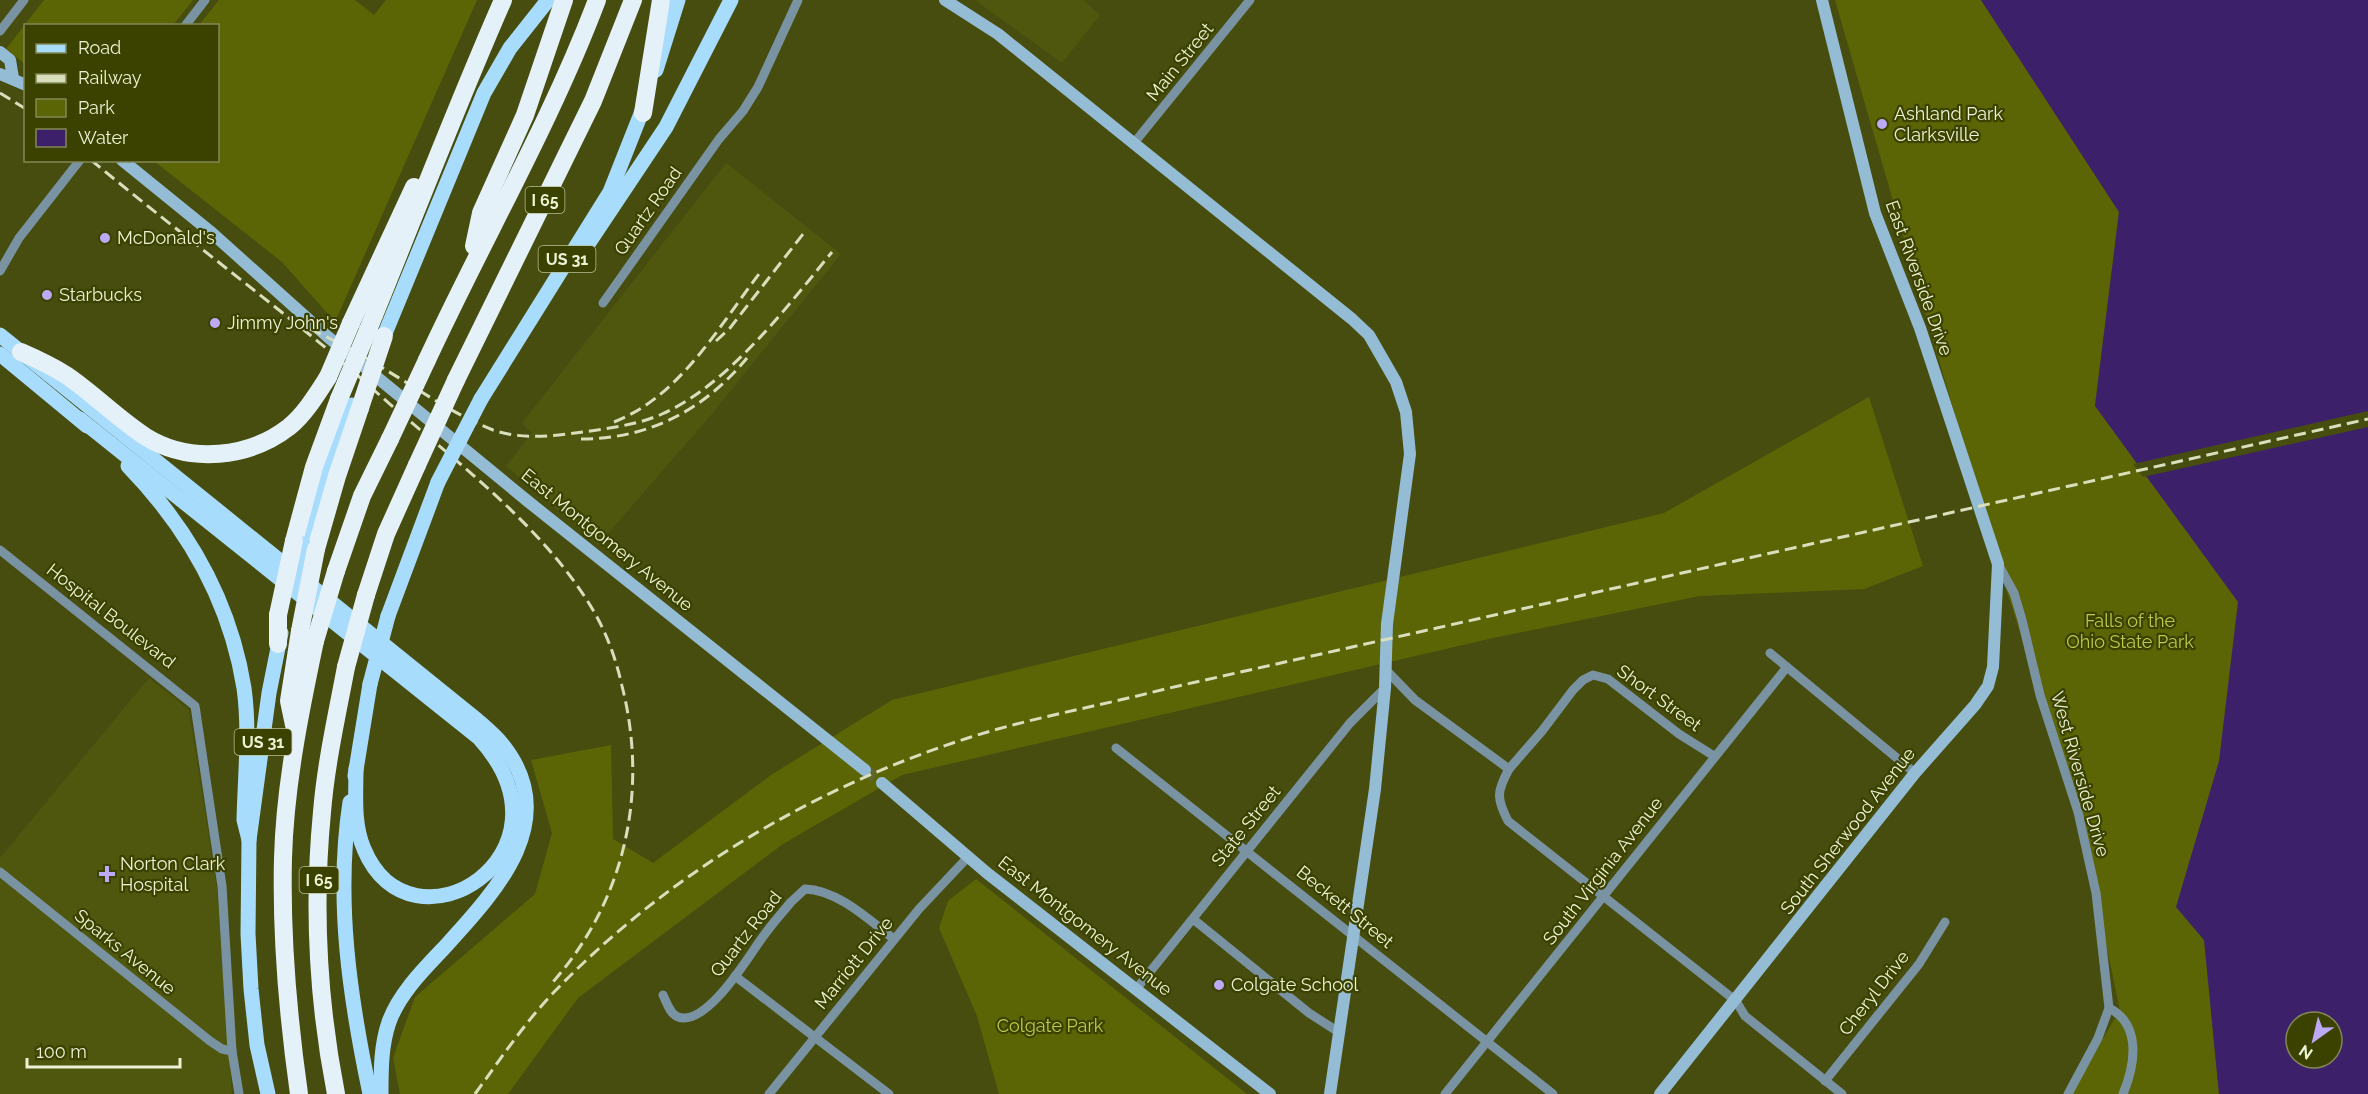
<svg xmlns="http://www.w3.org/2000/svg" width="2368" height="1094" font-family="Raleway,sans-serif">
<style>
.built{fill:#4f570e}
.green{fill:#5c6506}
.water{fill:#3c216a;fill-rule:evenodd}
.pier{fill:#464d0f}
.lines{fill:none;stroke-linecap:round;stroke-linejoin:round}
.secondary-tunnel{stroke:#5f662c;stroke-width:12;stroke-dasharray:12 6;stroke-linecap:butt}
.street{stroke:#7a93a2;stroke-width:9}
.secondary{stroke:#94bcd5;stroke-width:12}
.primary{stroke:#a8dcfc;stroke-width:15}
.highway{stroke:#e5f1f9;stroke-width:18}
.rail{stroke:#d9dfbc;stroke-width:3;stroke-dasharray:12 6;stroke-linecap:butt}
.primary-bridge{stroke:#a8dcfc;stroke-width:15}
.highway-bridge{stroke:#e5f1f9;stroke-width:18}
.poi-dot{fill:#bda9f5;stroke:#3b4200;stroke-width:2}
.labels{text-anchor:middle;stroke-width:4.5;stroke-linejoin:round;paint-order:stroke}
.shield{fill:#3b4200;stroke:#b7bd94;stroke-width:1.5}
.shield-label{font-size:16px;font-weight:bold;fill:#ecf2d3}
.street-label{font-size:18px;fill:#ecf2d3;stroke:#3b4200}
.poi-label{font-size:18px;fill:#ecf2d3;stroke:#3b4200;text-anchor:start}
.park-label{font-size:18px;fill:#baca4b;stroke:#3b4200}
</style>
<rect width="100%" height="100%" fill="#464d0f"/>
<g class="built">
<path d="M975 0H1083L1100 15 1062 63Z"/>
<path d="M726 163 841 254 711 415 598 545 506 466 532 433 522 423Z"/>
<path d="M149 678 189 710 217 889 232 1094H0V858Z"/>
</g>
<g class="green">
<path d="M44 0H193L173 25 26 26 25 64 6 49Z"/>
<path d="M219 0H355L374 15 386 0H477L335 322 282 262 154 161 218 160V26L199 25Z"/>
<path d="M1835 0H1981L2119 212 2095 406 2368 360 2211 1009 2219 1094H2070L2120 1010 2078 812 1998 564Z"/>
<path d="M1869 397 1923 566 1864 589 1700 596 1493 638 902 775 783 844 578 998 508 1094H400L393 1058 415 997 535 894 552 833 531 760 611 745 613 839 653 863 771 775 892 700 1664 513Z"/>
<path d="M976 879 1247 1094H999L977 1016 939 928 948 901Z"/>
</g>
<path class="water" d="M1981 0H2368V1094H2219L2204 940 2176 907 2219 761 2238 602 2095 406 2119 212ZM2296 1022H2332V1058H2296Z"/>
<path class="pier" d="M2368 411V427L2143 477 2133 464Z"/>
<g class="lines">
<path class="secondary-tunnel" d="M865 770 882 783"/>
<g class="street">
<path d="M185 26 205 0"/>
<path d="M0 31 24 0"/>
<path d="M1134 143 1250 0"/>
<path d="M0 271 19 238 80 160"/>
<path d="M603 303 719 139 743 111 758 87 798 0"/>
<path d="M0 550 195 706 222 886 232 1051 239 1094"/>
<path d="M1998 564 2014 593 2022 620 2040 695 2078 812 2096 893 2109 1008 2098 1038 2068 1094"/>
<path d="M1770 653 1915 773"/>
<path d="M1385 669 1415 700 1509 769C1497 791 1496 798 1508 821L1736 1001 1745 1016 1842 1094"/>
<path d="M1116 748 1553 1094"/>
<path d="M1509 769 1542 731 1573 690 1583 680 1593 675 1608 679 1679 734 1714 756"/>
<path d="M0 872 210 1041 222 1049 232 1051"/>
<path d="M1193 919 1309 1013 1340 1033"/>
<path d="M735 976 889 1094"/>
<path d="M1137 988 1350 723 1385 688"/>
<path d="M663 995C667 1003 670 1014 678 1017 707 1027 748 957 762 938 771 925 781 914 791 902L805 889C838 890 869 920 894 939"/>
<path d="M2109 1008C2142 1025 2135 1065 2123 1094"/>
<path d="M1825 1081 1919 964 1945 922"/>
<path d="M769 1094 919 909 968 857"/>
<path d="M1445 1094 1787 667"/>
</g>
<g class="secondary">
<path d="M945 0 998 34 1352 319 1369 335 1396 382 1406 412 1410 454 1387 624 1385 688 1375 789 1330 1094"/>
<path d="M0 52 10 60 13 78"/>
<path d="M0 74 26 85"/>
<path d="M122 160 212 233 328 337 530 503 865 770"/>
<path d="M882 783 987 873 1270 1094"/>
<path d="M1660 1094 1915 773 1975 705 1988 686 1993 667 1998 564 1920 328 1875 213 1822 0"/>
</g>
<g class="primary">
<path d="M656 70 678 0"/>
<path d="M576 262 666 127 731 0"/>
<path d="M0 335 476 719C485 727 495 735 502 744 564 821 494 893 443 949 423 970 399 994 389 1022 381 1045 381 1070 381 1094"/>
<path d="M384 336 484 93 510 48 548 0"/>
<path d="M0 354 87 426"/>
<path d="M481 399 610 192 646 101"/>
<path d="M80 419 479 738C585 854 411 962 364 849 353 825 356 794 356 768"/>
<path d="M128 466C189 529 230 601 244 688 250 731 245 777 244 820L249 840"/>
<path d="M303 544 326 471 352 405"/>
<path d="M388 616 438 482"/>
<path d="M355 776 370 684"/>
<path d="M350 802C335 900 350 999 370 1094"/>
<path d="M268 1094 257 1045 251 989 248 934 249 840 269 693 281 633"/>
</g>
<g class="highway">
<path d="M643 113 661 0"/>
<path d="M474 246 481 213 525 115 564 0"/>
<path d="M351 323 414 187"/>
<path d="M368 330C413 220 455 109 503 0"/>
<path d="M21 352C37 359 52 366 66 375 94 394 118 419 146 437 190 464 249 458 289 427 305 414 317 394 328 377"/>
<path d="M427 360C483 239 550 124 597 0"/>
<path d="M456 380 593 101 633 0"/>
<path d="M294 541 314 467 339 399"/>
<path d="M316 549 337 476 360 408"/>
<path d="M336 571 362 496 390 439"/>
<path d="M366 595 386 534 417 465"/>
<path d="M278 615V644"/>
<path d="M294 725 289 701 300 631"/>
<path d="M299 1094C288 1016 281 937 283 858 285 785 300 712 315 641"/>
<path d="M336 1094C318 1002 313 905 322 812 326 763 337 715 346 667"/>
</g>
<g class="rail">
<path d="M0 93 26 109"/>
<path d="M91 160C165 221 241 279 315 339 346 364 375 392 405 417 472 474 548 534 593 610 607 634 616 659 622 686 649 792 625 901 552 983"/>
<path d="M310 329C336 341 362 355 386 370 421 391 455 415 493 430 521 440 554 436 583 432 610 428 637 425 662 414 728 385 787 307 832 252"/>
<path d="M716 341 730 328 803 234"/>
<path d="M614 422C680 396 717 329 759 274"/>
<path d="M581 439C649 439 704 410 747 358"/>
<path d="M475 1094C502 1057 527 1019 559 987 672 871 817 786 971 737 1034 717 1100 706 1165 689L2368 419"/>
</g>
<g class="primary-bridge">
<path d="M438 482 481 399"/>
<path d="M293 585 303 544"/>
<path d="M370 684 388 616"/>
</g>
<g class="highway-bridge">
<path d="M328 377 351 323"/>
<path d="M339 399 368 330"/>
<path d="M360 408 384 336"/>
<path d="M390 439 427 360"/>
<path d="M417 465 456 380"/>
<path d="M278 615 294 541"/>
<path d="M300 631 316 549"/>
<path d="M315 641 336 571"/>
<path d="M346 667 366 595"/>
</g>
</g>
<g class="poi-dot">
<circle cx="1882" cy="124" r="6"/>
<circle cx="105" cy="238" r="6"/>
<circle cx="47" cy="295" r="6"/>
<circle cx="215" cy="323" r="6"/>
<path d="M104 865h6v6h6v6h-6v6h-6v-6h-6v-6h6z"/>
<circle cx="1219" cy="985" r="6"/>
</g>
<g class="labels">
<g class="shield">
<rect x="525.5" y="187" width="39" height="26" rx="4.5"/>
<rect x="538.5" y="246" width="57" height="26" rx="4.5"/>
<rect x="234.5" y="729" width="57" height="26" rx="4.5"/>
<rect x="299.5" y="867" width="39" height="26" rx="4.5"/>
</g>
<g class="shield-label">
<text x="545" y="206">I 65</text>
<text x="567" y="265">US 31</text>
<text x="263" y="748">US 31</text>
<text x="319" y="886">I 65</text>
</g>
<g class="street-label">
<text transform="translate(1180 62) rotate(-51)" y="6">Main Street</text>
<text transform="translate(648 211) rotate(-55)" y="6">Quartz Road</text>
<text transform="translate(1919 278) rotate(70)" y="6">East Riverside Drive</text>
<text transform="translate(607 540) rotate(39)" y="6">East Montgomery Avenue</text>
<text transform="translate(111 616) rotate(38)" y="6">Hospital Boulevard</text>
<text transform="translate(1659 698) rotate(36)" y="6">Short Street</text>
<text transform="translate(2080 774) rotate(74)" y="6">West Riverside Drive</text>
<text transform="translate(1246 826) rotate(-51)" y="6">State Street</text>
<text transform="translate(1848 831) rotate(-52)" y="6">South Sherwood Avenue</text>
<text transform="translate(1603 871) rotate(-52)" y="6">South Virginia Avenue</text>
<text transform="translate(1345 907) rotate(39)" y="6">Beckett Street</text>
<text transform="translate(1085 926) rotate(38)" y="6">East Montgomery Avenue</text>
<text transform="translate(746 934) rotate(-52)" y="6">Quartz Road</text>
<text transform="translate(125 952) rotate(39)" y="6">Sparks Avenue</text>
<text transform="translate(854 963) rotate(-51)" y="6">Marriott Drive</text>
<text transform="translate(1874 993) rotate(-52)" y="6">Cheryl Drive</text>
</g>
<g class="poi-label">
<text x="1894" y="120">Ashland Park<tspan x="1894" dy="21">Clarksville</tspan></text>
<text x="117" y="244">McDonald's</text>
<text x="59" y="301">Starbucks</text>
<text x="227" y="329">Jimmy John's</text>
<text x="120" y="870">Norton Clark<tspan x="120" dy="21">Hospital</tspan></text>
<text x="1231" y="991">Colgate School</text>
</g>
<g class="park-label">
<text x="2130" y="627">Falls of the<tspan x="2130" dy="21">Ohio State Park</tspan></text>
<text x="1050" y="1032">Colgate Park</text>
</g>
</g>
<rect x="24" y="24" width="195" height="138" fill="#3b4200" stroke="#828854" stroke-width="1.5"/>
<rect x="36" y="44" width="30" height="9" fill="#a8dcfc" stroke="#828854" stroke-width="1.5"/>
<text x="78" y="54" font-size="18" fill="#ecf2d3">Road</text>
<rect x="36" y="74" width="30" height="9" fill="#d9dfbc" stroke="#828854" stroke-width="1.5"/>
<text x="78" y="84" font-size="18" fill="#ecf2d3">Railway</text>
<rect x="36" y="99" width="30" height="18" fill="#5c6506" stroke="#828854" stroke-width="1.5"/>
<text x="78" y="114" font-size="18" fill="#ecf2d3">Park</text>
<rect x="36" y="129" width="30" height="18" fill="#3c216a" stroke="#828854" stroke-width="1.5"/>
<text x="78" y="144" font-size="18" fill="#ecf2d3">Water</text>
<g transform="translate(2314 1040) rotate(214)"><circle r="28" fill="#3b4200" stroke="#828854" stroke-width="1.5"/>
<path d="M0-4.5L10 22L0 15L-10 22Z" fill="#bda9f5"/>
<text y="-9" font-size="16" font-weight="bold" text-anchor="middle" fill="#ecf2d3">N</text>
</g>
<path d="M27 1058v9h153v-9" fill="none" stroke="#ecf2d3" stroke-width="3"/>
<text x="36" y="1058" font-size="18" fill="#ecf2d3" stroke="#3b4200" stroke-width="4.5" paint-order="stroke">100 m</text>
</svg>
